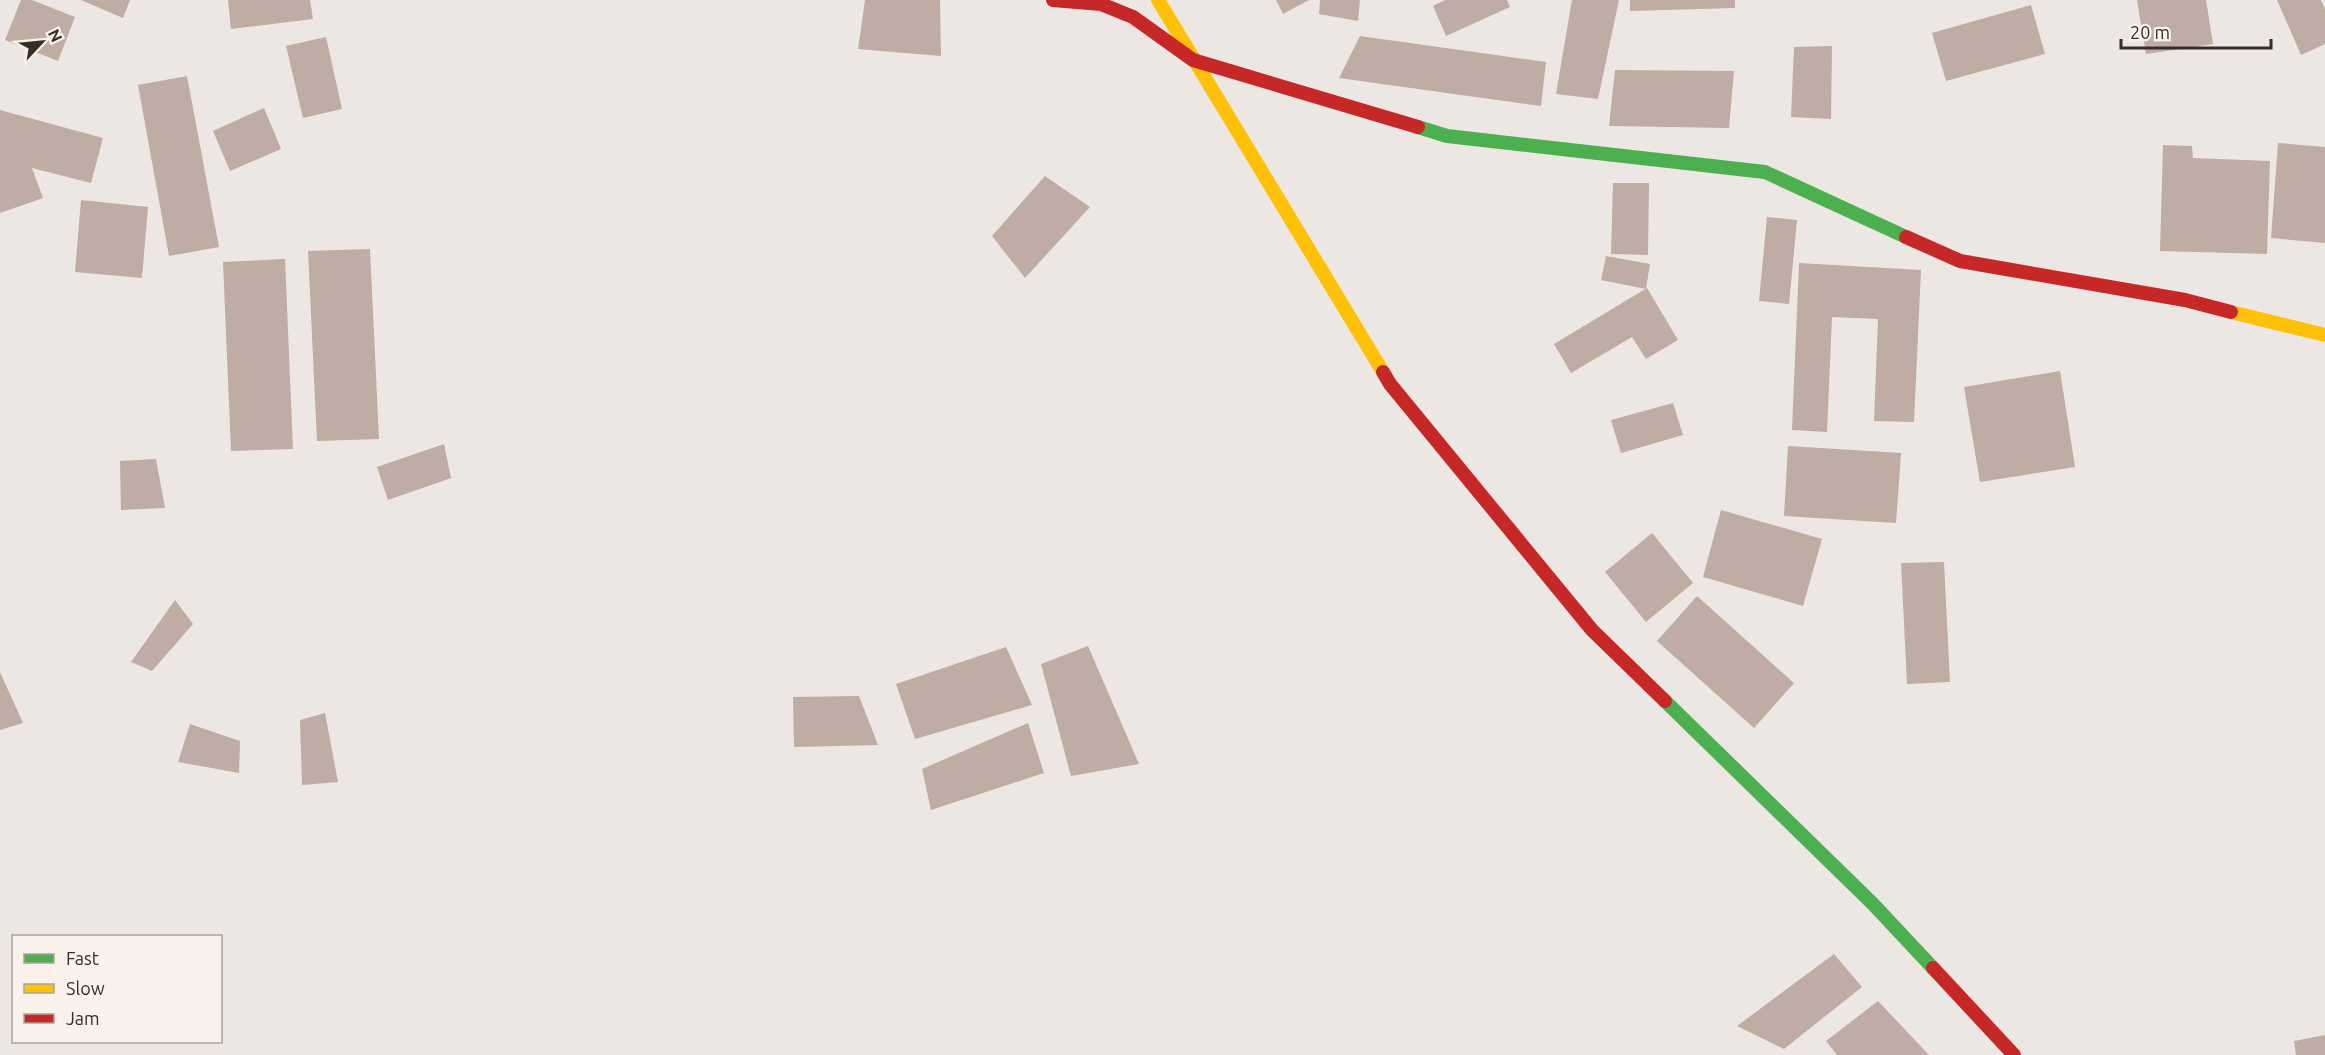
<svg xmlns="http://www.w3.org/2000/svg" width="2325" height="1055" font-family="Ubuntu,sans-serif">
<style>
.building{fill:#bfaca4}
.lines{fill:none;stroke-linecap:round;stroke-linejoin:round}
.fast{stroke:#4caf50;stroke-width:14}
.slow{stroke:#ffc107;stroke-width:14}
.jam{stroke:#c62828;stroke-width:14}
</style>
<rect width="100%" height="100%" fill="#ece7e2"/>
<g class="building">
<path d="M21 0H32L75 17 58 61 5 40Z"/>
<path d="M81 0H130L123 18Z"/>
<path d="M228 0H310L313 19 231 29Z"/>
<path d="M865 0H940L941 56 858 49Z"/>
<path d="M1276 0H1309L1283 14Z"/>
<path d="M1320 0H1360L1358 21 1319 14Z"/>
<path d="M1445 0H1507L1510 7 1446 36 1433 6Z"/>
<path d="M1572 0H1619L1598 99 1556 94Z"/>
<path d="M1630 0H1735V8L1630 11Z"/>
<path d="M2137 0H2206L2213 44 2146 54Z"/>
<path d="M2277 0H2321L2325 9V44L2301 55Z"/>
<path d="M2031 5 2045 54 1946 81 1932 33Z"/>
<path d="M1360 36 1546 62 1541 106 1339 78Z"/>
<path d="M326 37 342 109 303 118 286 46Z"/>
<path d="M1832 46 1831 119 1791 117 1794 47Z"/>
<path d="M1615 70 1734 71 1729 128 1609 126Z"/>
<path d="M187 76 219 247 169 256 138 85Z"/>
<path d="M264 108 281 149 230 171 213 131Z"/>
<path d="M0 110 103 138 91 183 32 168 43 198 0 213Z"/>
<path d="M2278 143 2325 147V243L2271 238Z"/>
<path d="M2163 145 2192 146 2193 158 2270 161 2267 254 2160 251Z"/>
<path d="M1045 176 1090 207 1025 278 992 236Z"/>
<path d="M1613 183H1649L1648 255 1611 254Z"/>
<path d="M81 200 148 207 142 278 75 272Z"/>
<path d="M1767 217 1797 220 1789 304 1759 301Z"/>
<path d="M370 249 379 439 317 441 308 251Z"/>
<path d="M1606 256 1650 264 1646 289 1601 280Z"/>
<path d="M285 259 293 449 231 451 223 262Z"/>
<path d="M1799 263 1921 270 1914 422 1874 421 1878 319 1832 317 1827 432 1792 430Z"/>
<path d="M1647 288 1678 340 1646 359 1632 337 1571 373 1554 344Z"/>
<path d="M2060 371 2075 467 1980 482 1964 387Z"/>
<path d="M1673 403 1683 435 1621 453 1611 420Z"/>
<path d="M444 444 451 478 388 500 377 467Z"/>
<path d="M1788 446 1901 453 1896 523 1784 516Z"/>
<path d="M156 459 165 508 121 510 120 461Z"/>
<path d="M1721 510 1822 539 1803 606 1703 577Z"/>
<path d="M1652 533 1693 583 1646 622 1605 572Z"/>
<path d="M1944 562 1950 682 1907 684 1901 563Z"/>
<path d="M1697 596 1794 683 1754 728 1657 641Z"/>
<path d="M175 600 193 624 152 671 131 662Z"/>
<path d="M1088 646 1139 764 1071 776 1041 664Z"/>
<path d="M1006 647 1032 705 915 739 896 684Z"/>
<path d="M0 672 23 723 0 730Z"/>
<path d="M859 696 878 745 794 747 793 697Z"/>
<path d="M325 713 338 782 302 785 300 720Z"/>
<path d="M1028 723 1044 773 931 810 922 769Z"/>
<path d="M190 724 240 741 239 773 178 762Z"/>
<path d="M1834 954 1862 987 1784 1049 1737 1026Z"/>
<path d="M1878 1001 1929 1055H1837L1826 1041Z"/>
<path d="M2325 1035V1055H2296L2294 1041Z"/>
</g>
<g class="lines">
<g class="fast">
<path d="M1418 127 1447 136 1765 172 1906 237"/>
<path d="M1665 701 1873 904 1933 968"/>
</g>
<g class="slow">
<path d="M1158 0 1383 372"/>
<path d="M2231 312 2325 335"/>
</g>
<g class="jam">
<path d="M1053 0 1101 4 1133 17 1193 60 1418 127"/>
<path d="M1906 237 1960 261 2185 300 2231 312"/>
<path d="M1383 372 1390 384 1592 630 1665 701"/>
<path d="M1933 968 2014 1055"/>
</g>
</g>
<rect x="12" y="935" width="210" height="108" fill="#f9f2ea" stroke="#aba39d" stroke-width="1.5"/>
<rect x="24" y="954" width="30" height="9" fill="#4caf50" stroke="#aba39d" stroke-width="1.5"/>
<text x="66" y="965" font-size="18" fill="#362d29">Fast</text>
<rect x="24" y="984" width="30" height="9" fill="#ffc107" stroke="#aba39d" stroke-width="1.5"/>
<text x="66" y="995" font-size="18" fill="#362d29">Slow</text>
<rect x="24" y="1014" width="30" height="9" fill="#c62828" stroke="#aba39d" stroke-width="1.5"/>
<text x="66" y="1025" font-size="18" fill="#362d29">Jam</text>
<g transform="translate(42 42) rotate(64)" stroke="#f9f2ea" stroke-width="4.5" paint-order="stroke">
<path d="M0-4.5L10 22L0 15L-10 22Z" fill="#362d29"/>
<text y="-9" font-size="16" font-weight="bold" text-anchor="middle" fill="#362d29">N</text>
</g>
<path d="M2121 39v9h150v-9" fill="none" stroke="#362d29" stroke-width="3"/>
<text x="2130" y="39" font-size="18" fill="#362d29" stroke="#f9f2ea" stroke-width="4.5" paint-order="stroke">20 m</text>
</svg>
